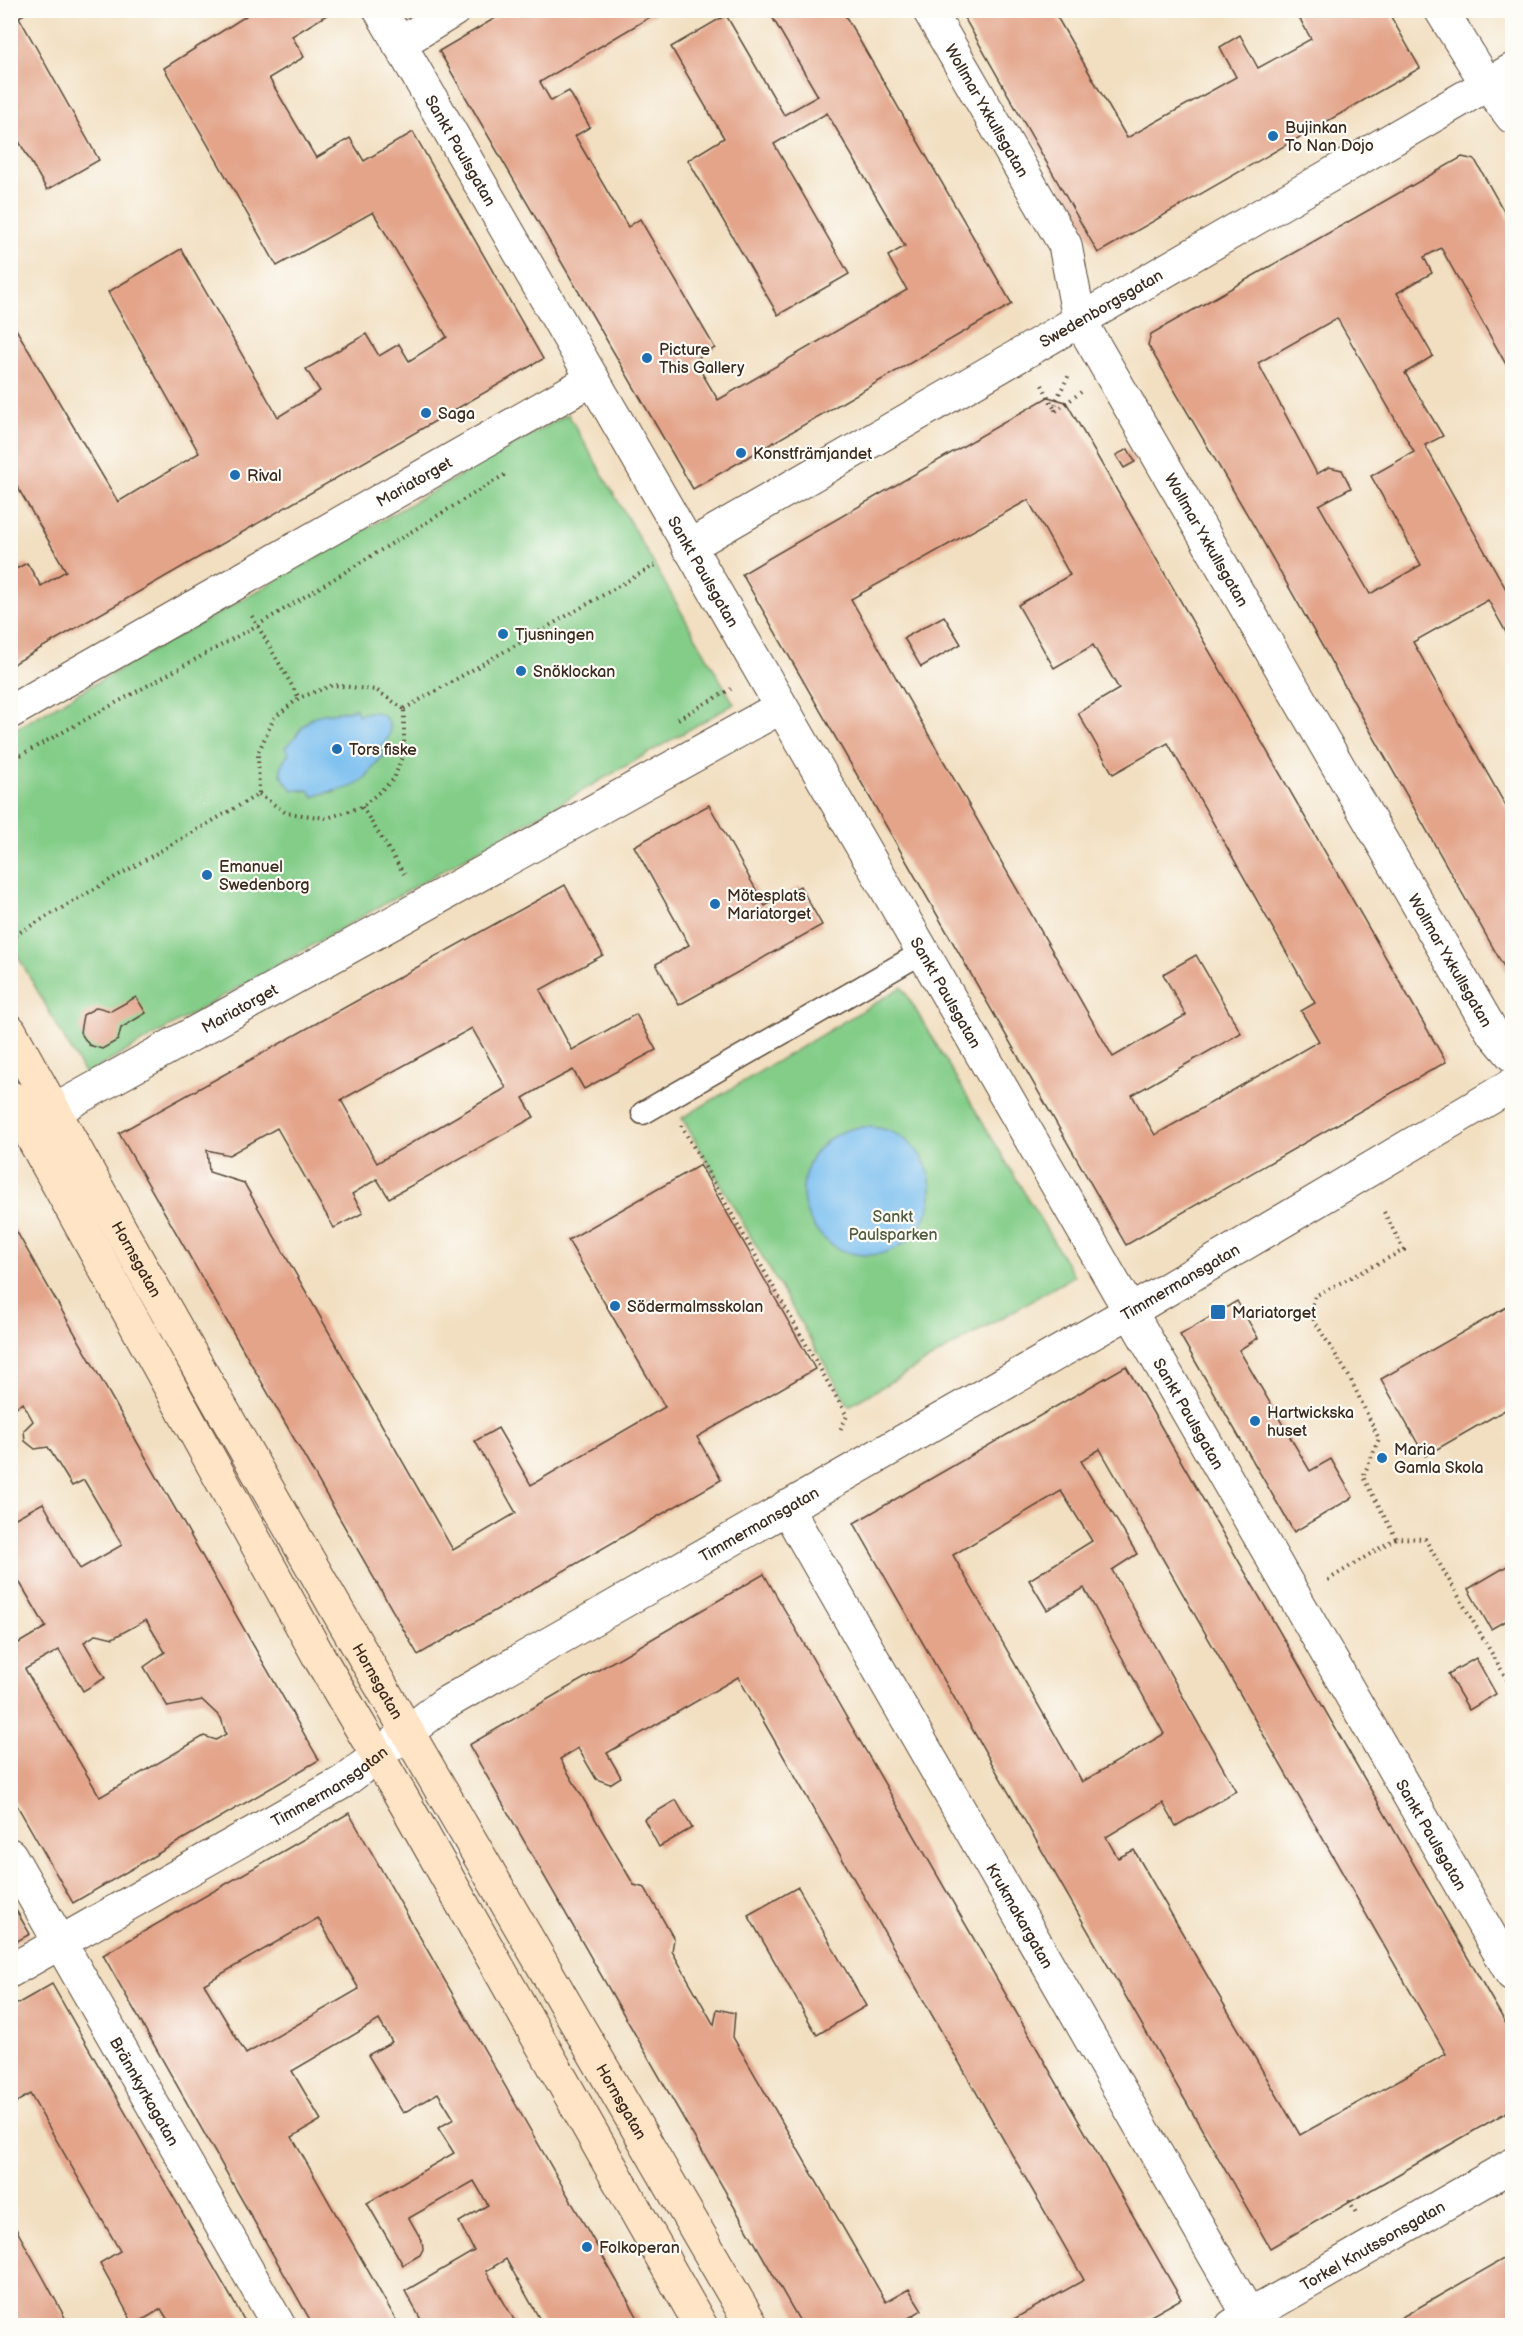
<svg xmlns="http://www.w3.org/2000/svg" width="1523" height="2336" font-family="'Balsamiq Sans',sans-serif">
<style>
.green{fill:#84cd89;stroke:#607c54;stroke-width:1.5;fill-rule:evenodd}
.water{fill:#78beef;stroke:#5a7486;stroke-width:1.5}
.building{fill:#e3a48a;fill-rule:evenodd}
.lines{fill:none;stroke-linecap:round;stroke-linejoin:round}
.lane-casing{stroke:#564536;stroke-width:25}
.street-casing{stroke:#564536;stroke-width:35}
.secondary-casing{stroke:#564536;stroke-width:35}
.path{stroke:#564536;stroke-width:4;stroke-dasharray:1.5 4.5;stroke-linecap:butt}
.lane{stroke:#fff;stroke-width:22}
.street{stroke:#fff;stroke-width:33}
.secondary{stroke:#ffe4c6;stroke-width:33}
.poi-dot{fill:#1f6fb2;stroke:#fdfcf7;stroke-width:2}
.labels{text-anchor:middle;stroke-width:4.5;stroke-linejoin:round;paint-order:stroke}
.street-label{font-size:16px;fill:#3b2a1e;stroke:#fdfcf7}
.poi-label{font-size:16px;fill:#3b2a1e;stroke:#fdfcf7;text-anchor:start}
.park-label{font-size:16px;fill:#515b3e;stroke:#fdfcf7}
</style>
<rect width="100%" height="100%" fill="#fdfcf7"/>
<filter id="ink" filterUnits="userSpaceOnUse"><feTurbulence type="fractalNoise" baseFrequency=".0167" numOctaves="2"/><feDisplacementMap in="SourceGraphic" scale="12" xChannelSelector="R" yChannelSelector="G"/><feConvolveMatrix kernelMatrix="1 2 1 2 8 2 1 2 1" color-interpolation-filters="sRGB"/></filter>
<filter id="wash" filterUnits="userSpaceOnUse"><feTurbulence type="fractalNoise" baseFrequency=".008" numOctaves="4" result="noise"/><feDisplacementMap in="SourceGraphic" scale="24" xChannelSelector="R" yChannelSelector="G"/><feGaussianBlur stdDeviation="1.35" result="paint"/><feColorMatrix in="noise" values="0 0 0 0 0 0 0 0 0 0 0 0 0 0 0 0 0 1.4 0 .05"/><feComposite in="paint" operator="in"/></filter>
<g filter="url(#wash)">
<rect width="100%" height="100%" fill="#f2dfc1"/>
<g class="green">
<path d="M568 414 734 704 85 1075 11 944 10 732ZM338 712 359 715 376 760 366 777 333 793 310 790 302 791 281 775C280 764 285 762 289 753 291 750 290 747 292 744 301 720 315 718 338 712Z"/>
<path d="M902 987 1074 1276 849 1406 682 1118Z"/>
</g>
<g class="water">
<path d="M355 708 359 715C384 703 402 730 380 748L385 755C373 762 371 776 359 783 344 793 328 789 314 797L309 790H293C281 779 275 767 289 754L285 747C297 739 301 724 314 717 328 710 342 715 355 708Z"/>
<circle cx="867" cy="1191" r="64"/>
</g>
<g id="blocks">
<g class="building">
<path d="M10 10H31L19 17 99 160 47 190 10 126Z"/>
<path d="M243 10H335L292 36 304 57 269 78 316 158 350 138 364 161 413 132 543 359 10 666V572L27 563 41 586 66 571 10 474V319L118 502 199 453 108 292 181 249 278 417 320 391 306 369 366 334 379 356 399 344 409 361 447 337 373 212 277 266 164 68 246 16Z"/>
<path d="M509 10H662L540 82 551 101 569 91 590 127 575 136 628 227 640 219 715 348 694 360 718 400 907 290 888 256 905 246 827 113 774 144 849 274 778 315 688 160 724 138 671 47 726 15 784 115 818 96 768 10H842L1012 304 693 489 439 51Z"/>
<path d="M960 10H1053L1127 138 1236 77 1220 47 1240 35 1258 68 1311 39 1295 10H1387L1420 68 1098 253Z"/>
<path d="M1462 157 1475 160 1512 226V375L1441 248 1424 257 1432 273 1397 293 1433 356 1405 373 1443 436 1425 445 1506 589 1512 585V643L1488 600 1413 642 1512 817V981L1261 538 1148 345 1151 334ZM1337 318 1414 452 1371 476 1421 565 1370 594 1319 505 1351 488 1342 470 1329 467 1317 474 1258 363Z"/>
<path d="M1048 397 1066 402 1446 1062 1126 1245 742 574ZM1028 500 1070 575 1018 605 1054 668 1093 645 1119 689 1078 713 1113 774 1168 743 1315 1003 1301 1011 1319 1041 1155 1135 1132 1095 1241 1033 1196 955 1163 974 1186 1015 1113 1057 851 599Z"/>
<path d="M1128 449 1135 462 1124 468 1116 455Z"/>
<path d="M944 616 961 644 921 667 904 638Z"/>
<path d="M709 805 765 906 800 886 822 925 679 1005 656 964 689 945 634 846Z"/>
<path d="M565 885 603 955 540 990 572 1050 636 1014 656 1050 584 1089 573 1070 547 1084 523 1098 534 1117 389 1198 377 1179 352 1194 363 1213 334 1228 277 1128 229 1155 207 1150 209 1172 244 1183 453 1550 516 1513 475 1441 498 1428 531 1485 665 1407 568 1240 700 1165 815 1369 697 1437 721 1480 418 1655 119 1133ZM472 1028 506 1088 377 1163 341 1100Z"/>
<path d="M136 997 146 1013 121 1028 118 1040 102 1049 89 1045 80 1032 83 1015 97 1007 111 1011Z"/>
<path d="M10 1220 319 1760 73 1903 10 1793V1648L46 1627 10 1566V1521L43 1503 80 1569 122 1545 84 1480 72 1486 48 1447 35 1449 25 1441 24 1430 33 1421 23 1403 10 1410ZM146 1620 165 1652 144 1667 168 1707 202 1700 221 1718 226 1734 216 1740 204 1736 100 1797 25 1669 59 1650 83 1691 105 1678 84 1642 97 1634 113 1638Z"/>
<path d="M1237 1301 1258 1338 1239 1350 1310 1471 1331 1459 1353 1497 1294 1532 1180 1335Z"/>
<path d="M1512 1304V1406L1425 1456 1381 1379Z"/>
<path d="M1126 1366 1512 2034V2109L1270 2248 854 1523ZM1100 1449 1446 2054 1300 2135 1134 1850 1118 1858 1106 1837 1163 1803 1176 1826 1236 1791 1112 1570 1137 1554 1081 1461ZM1061 1491 1092 1541 1029 1580 1047 1610 1084 1588 1164 1734 1082 1782 953 1555Z"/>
<path d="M1512 1563V1617L1491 1629 1468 1589Z"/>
<path d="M764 1574 1181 2299 1135 2325H1003L1084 2280 738 1677 607 1753 621 1777 610 1784 596 1779 578 1748 560 1759 634 1885 645 1888 674 1939 672 1951 714 2025 717 2009 735 2013 733 2037 886 2302 909 2289 922 2310 897 2325H802L469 1745Z"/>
<path d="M1476 1658 1496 1694 1469 1710 1448 1674Z"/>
<path d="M676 1800 692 1828 659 1847 644 1819Z"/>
<path d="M349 1813 516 2105 642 2325H543L506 2259 486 2271 517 2325H424L405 2291 474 2251 459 2222 488 2205 474 2181 409 2218 422 2241 423 2249 420 2255 403 2265 367 2203 454 2153 438 2128 454 2119 438 2093 403 2113 368 2055 392 2042 379 2020 292 2071 321 2120 292 2137 399 2325H313L103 1955ZM318 1918 359 1989 246 2054 204 1984Z"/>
<path d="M798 1887 866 2006 817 2035 748 1915Z"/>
<path d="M10 1900 30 1934 10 1945Z"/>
<path d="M52 1984 170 2191 247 2325H171L161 2309 134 2325 100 2263 120 2251 30 2094 10 2106V2008Z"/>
<path d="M10 2218 43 2277 69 2325H10Z"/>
<path d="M1512 2254V2325H1388L1430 2301Z"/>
</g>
</g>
</g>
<g filter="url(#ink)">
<use href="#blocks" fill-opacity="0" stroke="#564536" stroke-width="1.5"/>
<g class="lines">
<defs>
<path id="lane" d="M643 1113 923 952"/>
<g id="street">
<path id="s1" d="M380 10 1512 1974"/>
<path id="s2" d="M929 10 1065 245 1079 319 1491 1030 1512 1055"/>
<path d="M1441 10 1487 84 1512 117"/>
<path d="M399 44 454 10"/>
<path id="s3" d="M688 547 1512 70"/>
<path id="s4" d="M10 712 593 379"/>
<path id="s5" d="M54 1111 781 707"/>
<path id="s6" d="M786 1507 1255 2326"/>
<path id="s7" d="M10 1855 279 2326"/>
<path id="s8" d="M10 1971 343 1782 444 1704 1129 1312 1512 1085"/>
<path id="s9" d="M1232 2326 1512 2165"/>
</g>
<g id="secondary">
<path id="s10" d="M10 1031C250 1467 503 1895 752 2326"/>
<path d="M10 1097 318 1655 404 1801 701 2326"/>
</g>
</defs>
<use href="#lane" class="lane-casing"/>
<use href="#street" class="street-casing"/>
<use href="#secondary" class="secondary-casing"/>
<g class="path">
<path d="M1042 385 1055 410"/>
<path d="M1055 411 1056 400 1070 373"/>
<path d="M1056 411 1081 392"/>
<path d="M252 616 299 698"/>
<path d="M404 709 659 563"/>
<path d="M678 719 731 689"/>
<path d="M10 761 258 625 506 474"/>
<path d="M259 793 258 753 274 718 299 698 333 685 376 690 404 709"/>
<path d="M259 794 286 813 327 818 362 807 394 779 404 751V709"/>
<path d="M362 807 404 874"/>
<path d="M15 935 259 794"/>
<path d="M681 1125 847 1416 840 1430"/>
<path d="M1384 1212 1404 1250 1315 1296 1310 1314 1350 1378 1379 1439 1363 1477 1396 1538 1425 1539 1512 1688"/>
<path d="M1328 1580 1396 1538"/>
<path d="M1349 2200 1356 2213"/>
</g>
<use href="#lane" class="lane"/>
<use href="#street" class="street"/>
<use href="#secondary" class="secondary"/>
</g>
</g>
<g class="poi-dot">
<circle cx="1273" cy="136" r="6"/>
<circle cx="647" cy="358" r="6"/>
<circle cx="426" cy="413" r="6"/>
<circle cx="741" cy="453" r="6"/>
<circle cx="235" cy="475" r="6"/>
<circle cx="503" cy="634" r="6"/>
<circle cx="521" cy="671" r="6"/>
<circle cx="337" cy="749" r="6"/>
<circle cx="207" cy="875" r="6"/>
<circle cx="715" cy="904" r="6"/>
<circle cx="615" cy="1306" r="6"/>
<rect x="1210" y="1304" width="16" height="16" rx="3"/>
<circle cx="1255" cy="1421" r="6"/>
<circle cx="1382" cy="1458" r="6"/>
<circle cx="587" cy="2247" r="6"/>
</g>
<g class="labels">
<g class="street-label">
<text dy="6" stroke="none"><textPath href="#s2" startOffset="116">Wollmar Yxkullsgatan</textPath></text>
<text dy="6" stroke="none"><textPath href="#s1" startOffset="162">Sankt Paulsgatan</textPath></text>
<text dy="6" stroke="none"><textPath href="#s3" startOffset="477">Swedenborgsgatan</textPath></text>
<text dy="6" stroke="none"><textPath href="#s4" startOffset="465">Mariatorget</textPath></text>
<text dy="6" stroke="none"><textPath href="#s2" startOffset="602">Wollmar Yxkullsgatan</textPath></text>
<text dy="6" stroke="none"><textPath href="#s1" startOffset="648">Sankt Paulsgatan</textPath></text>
<text dy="6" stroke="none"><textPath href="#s2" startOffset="1088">Wollmar Yxkullsgatan</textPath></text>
<text dy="6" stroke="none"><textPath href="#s1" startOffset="1134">Sankt Paulsgatan</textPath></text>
<text dy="6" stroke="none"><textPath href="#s5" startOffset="212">Mariatorget</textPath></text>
<text dy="6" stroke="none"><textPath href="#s10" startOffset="261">Hornsgatan</textPath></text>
<text dy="6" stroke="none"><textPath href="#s8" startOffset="1359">Timmermansgatan</textPath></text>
<text dy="6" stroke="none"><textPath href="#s1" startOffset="1620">Sankt Paulsgatan</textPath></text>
<text dy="6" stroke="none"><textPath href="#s8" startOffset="873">Timmermansgatan</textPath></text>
<text dy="6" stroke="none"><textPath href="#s10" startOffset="747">Hornsgatan</textPath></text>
<text dy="6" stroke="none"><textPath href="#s8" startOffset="369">Timmermansgatan</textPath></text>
<text dy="6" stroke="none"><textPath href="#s1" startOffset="2106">Sankt Paulsgatan</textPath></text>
<text dy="6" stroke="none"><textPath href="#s6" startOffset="471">Krukmakargatan</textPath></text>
<text dy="6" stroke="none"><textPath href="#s7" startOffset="272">Brännkyrkagatan</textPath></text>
<text dy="6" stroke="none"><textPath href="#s10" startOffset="1233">Hornsgatan</textPath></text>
<text dy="6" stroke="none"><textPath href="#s9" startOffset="162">Torkel Knutssonsgatan</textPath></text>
</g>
<g class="poi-label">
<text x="1285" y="133">Bujinkan<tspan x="1285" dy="18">To Nan Dojo</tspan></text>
<text x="659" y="355">Picture<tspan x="659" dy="18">This Gallery</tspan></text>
<text x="438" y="419">Saga</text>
<text x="753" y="459">Konstfrämjandet</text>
<text x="247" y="481">Rival</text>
<text x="515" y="640">Tjusningen</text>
<text x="533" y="677">Snöklockan</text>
<text x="349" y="755">Tors fiske</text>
<text x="219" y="872">Emanuel<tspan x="219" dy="18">Swedenborg</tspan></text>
<text x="727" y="901">Mötesplats<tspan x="727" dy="18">Mariatorget</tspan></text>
<text x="627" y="1312">Södermalmsskolan</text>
<text x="1232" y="1318">Mariatorget</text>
<text x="1267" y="1418">Hartwickska<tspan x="1267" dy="18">huset</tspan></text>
<text x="1394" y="1455">Maria<tspan x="1394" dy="18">Gamla Skola</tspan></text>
<text x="599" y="2253">Folkoperan</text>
</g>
<g class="park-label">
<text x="893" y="1222">Sankt<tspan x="893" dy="18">Paulsparken</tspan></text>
</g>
</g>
<rect width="1523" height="2336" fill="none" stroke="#fdfcf7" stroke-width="36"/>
</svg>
